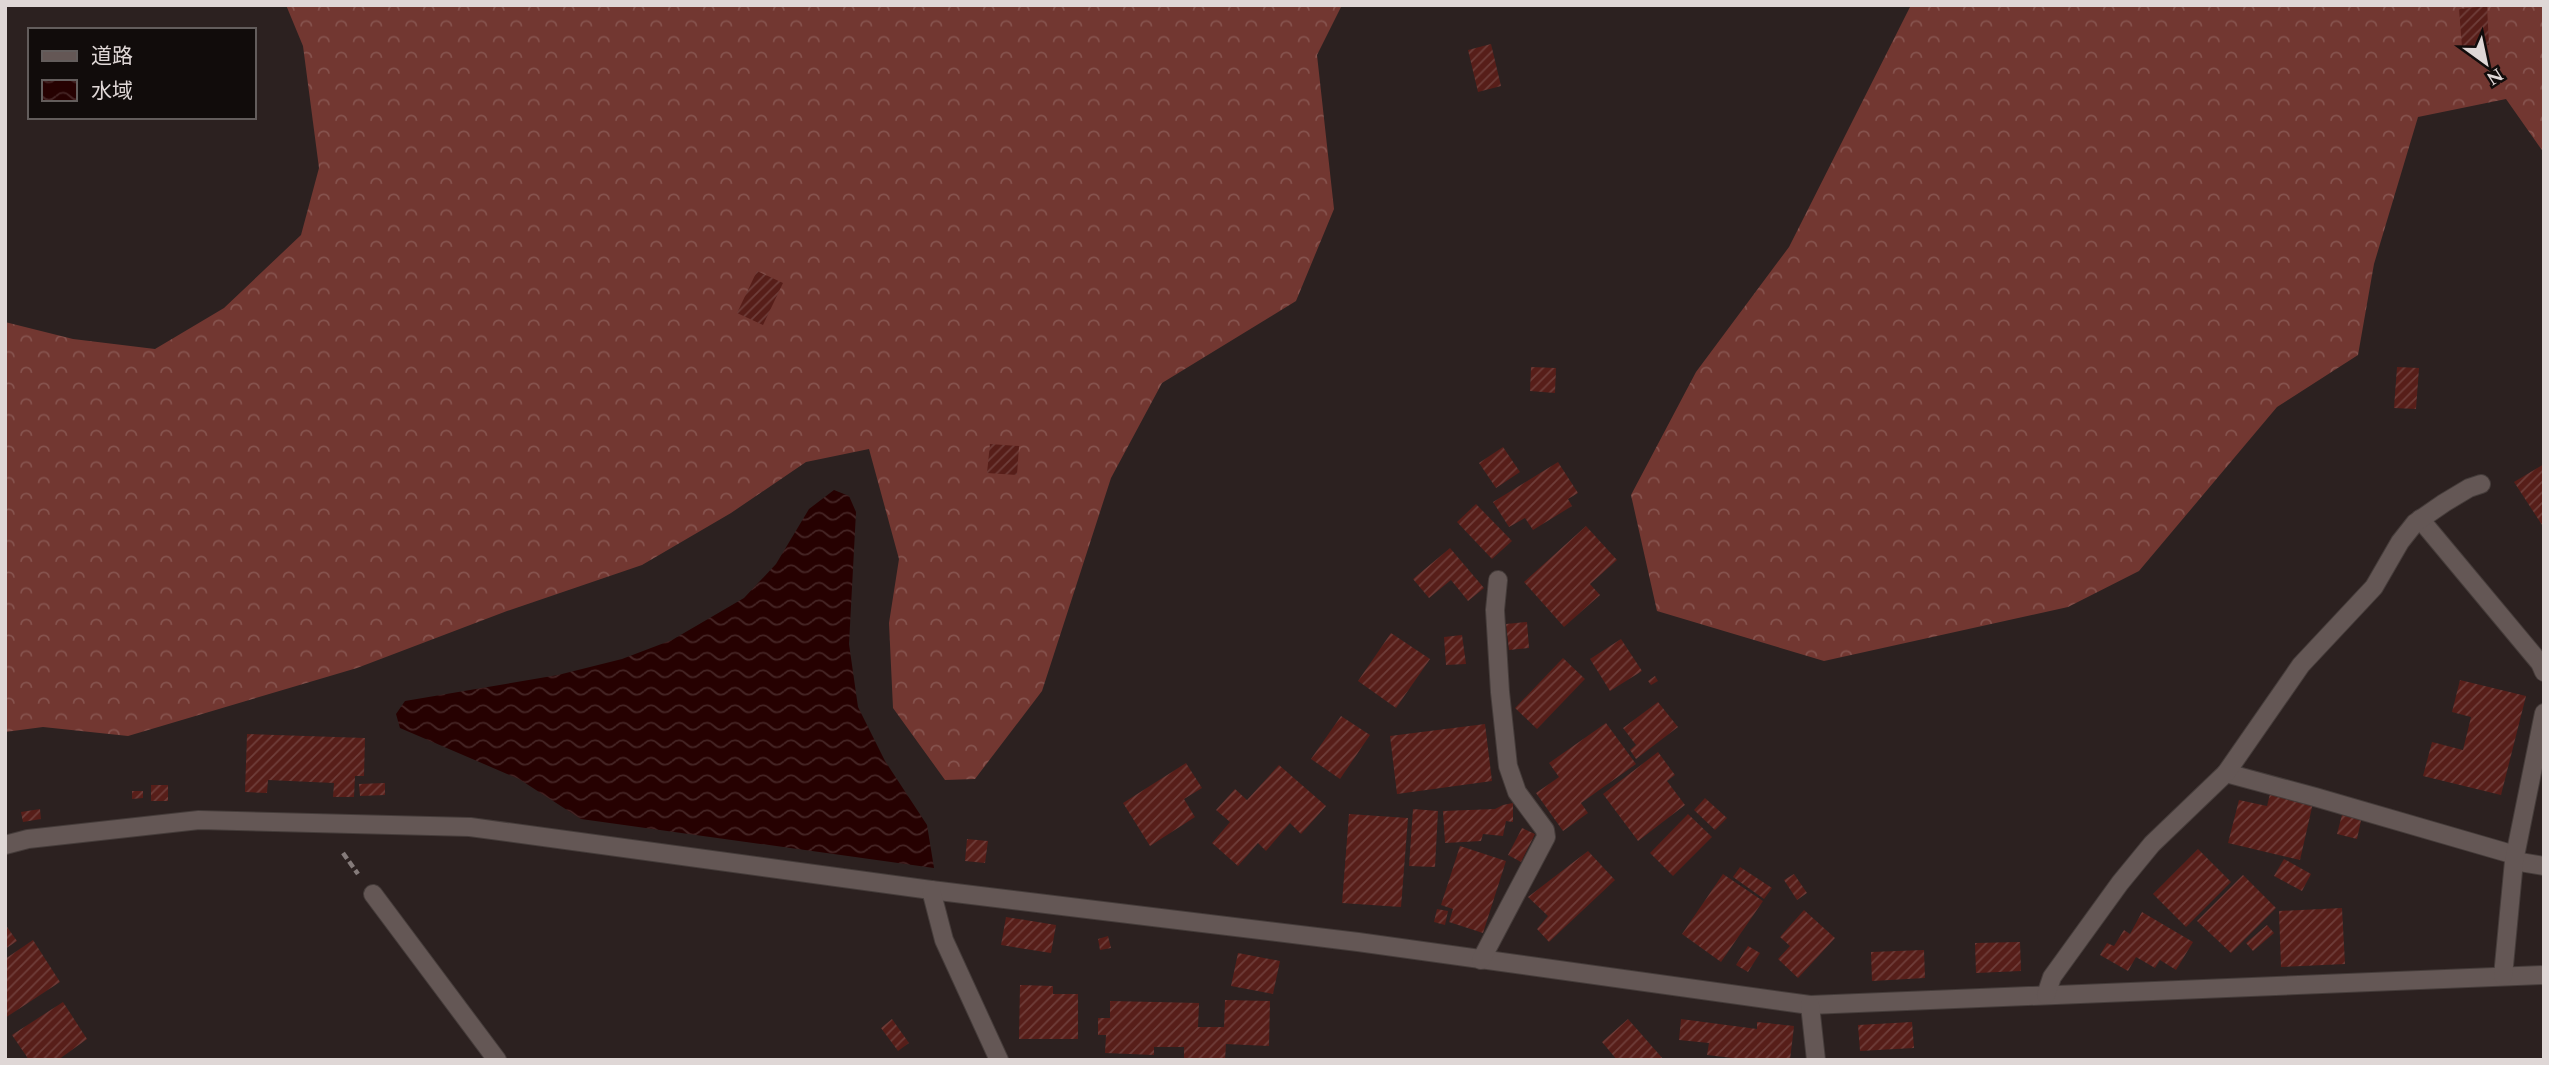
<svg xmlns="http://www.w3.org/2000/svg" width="2549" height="1065" font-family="Spectral,'Noto Sans JP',serif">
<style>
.forest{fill:url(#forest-crowns)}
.water{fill:url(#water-waves)}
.building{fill:url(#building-hatch)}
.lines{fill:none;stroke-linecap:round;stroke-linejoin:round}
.service-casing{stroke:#453c3a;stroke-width:20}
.minor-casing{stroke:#453c3a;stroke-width:20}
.path{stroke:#857b7a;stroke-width:4.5;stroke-dasharray:7 3.5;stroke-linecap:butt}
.service{stroke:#645755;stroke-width:18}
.minor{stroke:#645755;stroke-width:18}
</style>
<defs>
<pattern id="forest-crowns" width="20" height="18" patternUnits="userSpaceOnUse" patternTransform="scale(1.75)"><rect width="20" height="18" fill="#723731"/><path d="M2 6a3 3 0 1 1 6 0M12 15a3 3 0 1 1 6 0" fill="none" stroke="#86534e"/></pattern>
<pattern id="water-waves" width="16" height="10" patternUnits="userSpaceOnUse" patternTransform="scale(1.75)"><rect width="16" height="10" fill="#260101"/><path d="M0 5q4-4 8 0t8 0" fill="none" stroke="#452525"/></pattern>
<pattern id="building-hatch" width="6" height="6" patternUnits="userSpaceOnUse" patternTransform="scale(1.75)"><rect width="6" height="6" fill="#571e19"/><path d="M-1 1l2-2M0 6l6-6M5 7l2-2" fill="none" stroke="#6f3e3a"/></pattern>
</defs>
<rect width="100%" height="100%" fill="#2c2120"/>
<g class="forest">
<path d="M286 5H1342L1317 55 1334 209 1296 301 1162 383 1111 478 1042 691 975 779 945 780 893 708 889 623 899 559 869 449 806 462 731 513 642 565 507 611 357 668 128 736 43 727 5 732V322L73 339 155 349 224 308 301 235 319 168 303 46Z"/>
<path d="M1911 5H2544V153L2506 99 2418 117 2374 264 2358 355 2277 407 2139 571 2068 607 1824 661 1657 611 1631 495 1696 372 1789 247Z"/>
</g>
<path class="water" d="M834 490 849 496 856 512 849 644 858 707 885 761 927 825 934 868 581 819 519 779 400 728 396 714 405 701 558 675 622 659 672 640 744 598 776 564 809 509Z"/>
<g class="building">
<path d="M2487 6 2489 45 2462 47 2459 9Z"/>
<path d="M1491 44 1501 86 1478 92 1468 50Z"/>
<path d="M757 271 783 283 763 325 737 313Z"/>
<path d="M1531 367 1556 368 1555 393 1530 391Z"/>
<path d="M2397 367 2419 368 2416 409 2394 408Z"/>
<path d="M990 444 1019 446 1017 475 987 473Z"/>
<path d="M1503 447 1520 472 1496 488 1479 463Z"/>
<path d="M1558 462 1578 493 1568 499 1572 506 1533 530 1525 518 1509 527 1493 502Z"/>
<path d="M2544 464V528L2514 482Z"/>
<path d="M1476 504 1512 541 1492 559 1457 522Z"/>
<path d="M1586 526 1617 560 1590 584 1600 595 1564 627 1524 582Z"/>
<path d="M1450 548 1484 588 1468 601 1451 580 1429 598 1413 579Z"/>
<path d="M1527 622 1529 648 1509 650 1506 624Z"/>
<path d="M1391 633 1430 659 1396 708 1358 681Z"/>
<path d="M1462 635 1466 664 1446 665 1444 637Z"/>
<path d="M1621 639 1642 671 1610 691 1590 659Z"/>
<path d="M1563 658 1585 679 1537 729 1515 708Z"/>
<path d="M1655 676 1658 681 1651 685 1648 681Z"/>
<path d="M2460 680 2526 696 2501 795 2423 776 2432 742 2463 750 2471 717 2452 712Z"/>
<path d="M1658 702 1678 727 1636 759 1630 750 1636 745 1623 728Z"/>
<path d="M1341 716 1370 735 1340 779 1311 759Z"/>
<path d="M1606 723 1636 764 1581 803 1588 813 1563 831 1536 793 1559 777 1549 763Z"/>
<path d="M1485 724 1492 781 1397 794 1390 736Z"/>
<path d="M247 734 365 738 364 776H355L354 797H333L334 783 268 780 267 793 245 792Z"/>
<path d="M1658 752 1675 775 1667 781 1685 805 1638 841 1603 794Z"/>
<path d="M1186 763 1202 788 1184 799 1195 817 1150 846 1123 803Z"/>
<path d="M1279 765 1326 806 1301 834 1290 823 1266 851 1258 843 1238 866 1212 843 1230 822 1216 810 1235 789 1247 800Z"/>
<path d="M385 783V795L360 796 359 784Z"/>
<rect x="151" y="785" width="17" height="16"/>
<path d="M132 791H143V798L132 799Z"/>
<path d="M2270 794 2313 803 2300 860 2228 843 2239 800 2267 806Z"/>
<path d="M1705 798 1727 818 1715 830 1694 810Z"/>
<path d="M1513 803V822L1506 821 1503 836 1483 834 1481 841 1445 843 1443 811 1495 809 1503 805Z"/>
<path d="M40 809 41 819 23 822 21 812Z"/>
<path d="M1413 809 1438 811 1435 867 1409 866Z"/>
<path d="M2343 811 2362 816 2357 839 2337 834Z"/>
<path d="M1349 814 1408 818 1401 907 1342 903Z"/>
<path d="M1688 814 1712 837 1673 876 1650 853Z"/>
<path d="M1522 828 1535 834 1521 862 1508 855Z"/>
<path d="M967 839 988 841 985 863 965 861Z"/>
<path d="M1460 846 1506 861 1483 933 1449 922 1453 909 1441 905Z"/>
<path d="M2198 849 2231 882 2186 927 2153 894Z"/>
<path d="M1588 851 1615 880 1549 942 1537 929 1548 916 1528 897Z"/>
<path d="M2284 859 2311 874 2302 891 2274 876Z"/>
<path d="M1740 867 1772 888 1764 899 1733 877Z"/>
<path d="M1723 874 1763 901 1721 962 1682 934Z"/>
<path d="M1794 874 1807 893 1797 900 1784 880Z"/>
<path d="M2243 875 2276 908 2231 953 2197 921Z"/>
<path d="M2342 908 2345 964 2281 967 2279 911Z"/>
<path d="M1437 909 1448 911 1445 925 1434 922Z"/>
<path d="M1804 910 1835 938 1798 978 1778 959 1790 946 1780 937Z"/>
<path d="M2142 912 2193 942 2176 970 2160 960 2155 968 2136 957 2128 971 2100 955 2107 943 2114 946 2124 930 2130 934Z"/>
<path d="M1006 917 1056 925 1051 953 1001 945Z"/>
<path d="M5 924 17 941 5 949Z"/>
<path d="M2267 925 2274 933 2253 951 2246 943Z"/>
<path d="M1108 936 1111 948 1100 950 1098 939Z"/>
<path d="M33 940 60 982 5 1018V959Z"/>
<path d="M2020 942 2021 971 1976 973 1975 943Z"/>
<path d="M1748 946 1760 953 1748 972 1736 965Z"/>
<path d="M1924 950 1925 978 1872 981 1871 952Z"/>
<path d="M1238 953 1280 961 1273 994 1231 986Z"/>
<path d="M1020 985 1053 986V994H1078V1039H1019Z"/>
<path d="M1225 1000 1270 1001 1269 1046 1226 1044 1225 1060H1184V1047H1154V1055L1105 1053 1106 1035H1098V1018H1110V1001L1199 1003 1198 1027H1224Z"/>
<path d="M63 1002 87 1039 58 1060H29L12 1035Z"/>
<path d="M892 1019 909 1043 898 1051 881 1028Z"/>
<path d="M1628 1019 1664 1060H1617L1602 1042Z"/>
<path d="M1681 1019 1757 1029V1022L1794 1026 1790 1060H1749L1707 1055 1709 1043 1679 1040Z"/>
<path d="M1912 1022 1914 1048 1860 1051 1858 1025Z"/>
</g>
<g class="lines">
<defs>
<g id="service">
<path d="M2420 519 2540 663 2544 672"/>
<path d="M2226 773 2315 797 2515 855"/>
</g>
<g id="minor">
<path d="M5 845 28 839 199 820 470 827 931 890 1358 942 1810 1005 2544 975"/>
<path d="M2514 861 2544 866"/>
<path d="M931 890 944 940 999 1060"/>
<path d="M373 894 497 1060"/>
<path d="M1481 960 1546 837 1545 830 1517 792 1508 766 1500 692 1495 610 1498 580"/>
<path d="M2503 976 2514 861 2544 713"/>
<path d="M2046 995 2052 977 2120 883 2152 844 2226 773 2301 665 2374 587 2400 542 2415 523 2444 503 2469 488 2481 484"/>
<path d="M1810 1005 1816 1060"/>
</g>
</defs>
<use href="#service" class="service-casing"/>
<use href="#minor" class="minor-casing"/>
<path class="path" d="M343 853 358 874"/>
<use href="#service" class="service"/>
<use href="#minor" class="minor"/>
</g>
<rect width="2549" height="1065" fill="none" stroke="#dfd7d6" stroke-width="14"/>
<rect x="28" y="28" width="228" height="91" fill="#110c0b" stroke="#635d5c" stroke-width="2"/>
<rect x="42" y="51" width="35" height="10" fill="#645755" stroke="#635d5c" stroke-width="2"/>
<text x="91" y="63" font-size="21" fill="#dfd7d6">道路</text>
<rect x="42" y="80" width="35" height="21" fill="url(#water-waves)" stroke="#635d5c" stroke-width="2"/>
<text x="91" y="98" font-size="21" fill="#dfd7d6">水域</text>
<g transform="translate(2486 63) rotate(147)" stroke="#110c0b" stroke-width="5" paint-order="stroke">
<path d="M0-5L12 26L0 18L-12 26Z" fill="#dfd7d6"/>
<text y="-10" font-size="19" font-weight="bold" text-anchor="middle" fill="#dfd7d6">N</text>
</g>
</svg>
